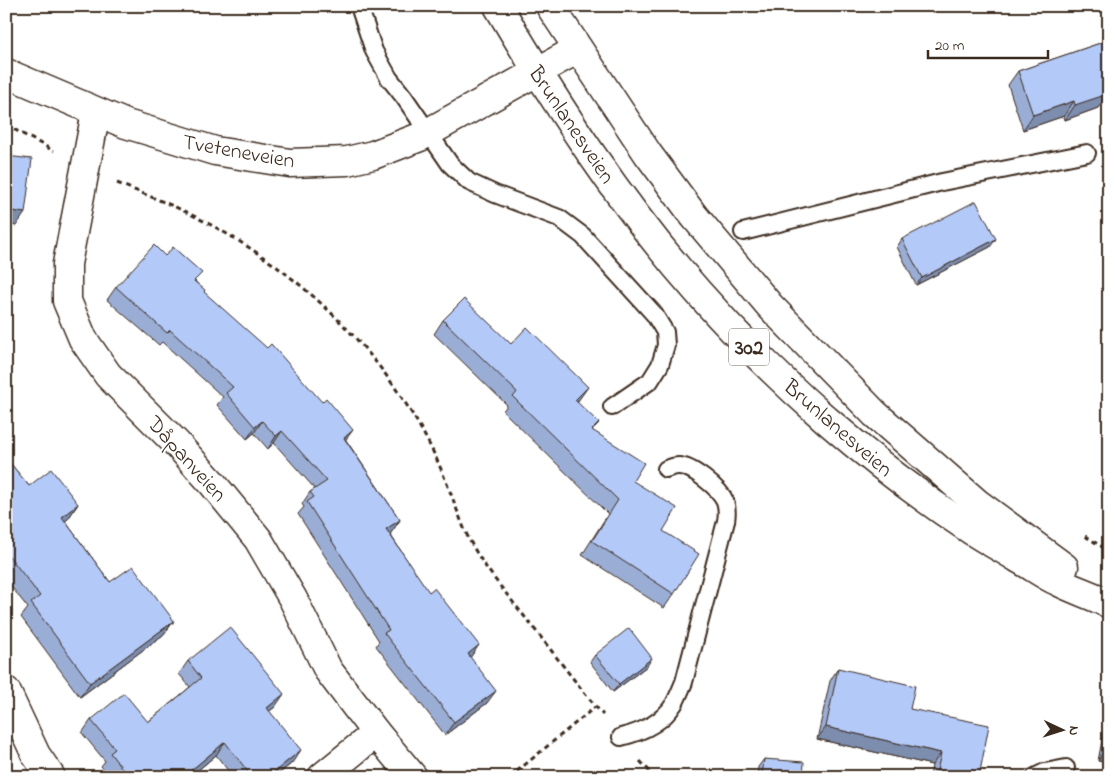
<svg xmlns="http://www.w3.org/2000/svg" width="1115" height="783" font-family="'Indie Flower',sans-serif">
<style>
.lines{fill:none;stroke-linecap:round;stroke-linejoin:round}
.lane-casing{stroke:#3b2a1e;stroke-width:20}
.street-casing{stroke:#3b2a1e;stroke-width:31}
.secondary-casing{stroke:#3b2a1e;stroke-width:31}
.primary-casing{stroke:#3b2a1e;stroke-width:31}
.path{stroke:#3b2a1e;stroke-width:3;stroke-dasharray:5 4;stroke-linecap:butt}
.lane{stroke:#fff;stroke-width:16}
.street{stroke:#fff;stroke-width:28}
.secondary{stroke:#fff;stroke-width:28}
.primary{stroke:#fff;stroke-width:28}
.wall{fill:#9aadd5;stroke:#3b2a1e}
.shaded-wall{fill:#7d8dae;stroke:#3b2a1e}
.building{fill:#b3c9f8;stroke:#3b2a1e}
.labels{text-anchor:middle;stroke-width:4;stroke-linejoin:round;paint-order:stroke}
.shield{fill:#fff;stroke:#766a62;stroke-width:1}
.shield-label{font-size:21px;font-weight:bold;fill:#3b2a1e}
.street-label{font-size:22px;fill:#3b2a1e;stroke:#fff}
</style>
<rect width="100%" height="100%" fill="#fff"/>
<filter id="ink" filterUnits="userSpaceOnUse"><feTurbulence type="fractalNoise" baseFrequency=".02" numOctaves="2"/><feDisplacementMap in="SourceGraphic" scale="10" xChannelSelector="R" yChannelSelector="G"/><feConvolveMatrix kernelMatrix="1 2 1 2 8 2 1 2 1" color-interpolation-filters="sRGB"/></filter>
<g filter="url(#ink)">
<g class="lines">
<defs>
<g id="lane">
<path d="M359 6 374 51 389 78 404 97 450 164 469 182 495 194 559 218 583 236 654 314 665 332 666 345 660 365 650 381 612 407"/>
<path d="M743 232 942 182 1087 153"/>
<path d="M621 737C642 732 662 723 674 704 678 697 681 689 684 682L726 521C727 515 727 507 725 501 720 489 691 465 678 466 674 466 669 468 666 469"/>
<path d="M1035 777 1045 772 1066 768"/>
</g>
<g id="street">
<path d="M96 112 67 264V301L83 339 108 375 177 444 213 484 258 539 293 599 328 670 376 733 413 777"/>
<path d="M6 691 36 755 51 777"/>
<path d="M322 777 376 733"/>
</g>
<path id="secondary" d="M6 73 126 124 215 151 290 163 347 161 373 155 420 137 578 49"/>
<g id="primary">
<path d="M498 6C557 106 621 205 698 292 776 381 872 465 971 530 986 540 1003 549 1019 559 1032 566 1044 575 1057 581 1074 590 1092 595 1109 604"/>
<path d="M550 6 648 154 694 216 770 306 875 414 977 503 1064 567"/>
</g>
</defs>
<use href="#lane" class="lane-casing"/>
<use href="#street" class="street-casing"/>
<use href="#secondary" class="secondary-casing"/>
<use href="#primary" class="primary-casing"/>
<g class="path">
<path d="M6 125 54 151"/>
<path d="M117 183C143 194 169 203 194 216 292 265 376 343 427 440 439 462 448 486 457 510 461 520 465 532 470 541 485 570 508 595 528 621 553 652 577 685 603 715"/>
<path d="M1085 536 1109 551"/>
<path d="M640 761 655 777"/>
<path d="M510 777 595 707"/>
</g>
<use href="#lane" class="lane"/>
<use href="#street" class="street"/>
<use href="#secondary" class="secondary"/>
<use href="#primary" class="primary"/>
</g>
<g class="wall">
<path d="M1109 40V101L1101 104 1098 108 1065 120 1064 116 1023 130 1008 85 1018 71Z"/>
<path d="M902 239 990 247 916 285 897 247Z"/>
<path d="M165 256 196 282 204 292 346 440 400 520 390 534 470 657 487 703 445 735 376 646 379 641 298 514 304 507 302 504 310 492 315 489 274 443 268 449 254 433 247 439 217 405 223 397 162 342 159 345 107 300 116 287Z"/>
<path d="M443 320 511 344 577 402 593 431 633 481 663 531 674 594 664 608 582 555 608 514 503 411 507 405 434 334Z"/>
<path d="M6 458 29 486 78 504 68 519 65 521 110 582 174 621 163 635 80 697 21 617 28 608 6 580Z"/>
<path d="M595 655 647 666 613 692 590 662Z"/>
<path d="M188 661 275 707 269 711 292 763 275 777H233L216 755 190 777H110L101 766 105 761 82 733 91 720 148 722 190 687 179 674Z"/>
<path d="M838 668 910 709 979 777H930L932 765 817 739 830 681Z"/>
<path d="M1109 712V763L1098 761 1107 714Z"/>
<path d="M764 759 803 777H757L758 767Z"/>
</g>
<g class="shaded-wall">
<path d="M1109 90V101L1101 104 1098 108 1065 120 1075 105Z"/>
<path d="M1074 101 1064 116 1023 130 1033 115Z"/>
<path d="M6 210 25 213 16 226 6 224Z"/>
<path d="M996 239 990 247 916 285 922 278Z"/>
<path d="M588 387 578 401 565 414 575 400Z"/>
<path d="M262 421 254 433 247 439 255 427Z"/>
<path d="M353 430 344 442V438Z"/>
<path d="M282 431 274 443 268 449 276 436Z"/>
<path d="M78 504 68 519 52 532 62 517Z"/>
<path d="M400 520 391 533 378 542 386 529Z"/>
<path d="M174 621 163 635 80 697 90 683Z"/>
<path d="M479 645 470 658 468 654Z"/>
<path d="M652 658 647 666 613 692 619 684Z"/>
<path d="M496 691 487 703 445 735 454 722Z"/>
<path d="M284 694 275 707 258 720 267 708Z"/>
<path d="M826 727 941 753 932 765 817 739Z"/>
<path d="M225 742 216 755 190 777H183Z"/>
<path d="M1108 746H1109V763L1098 761Z"/>
<path d="M301 750 292 763 275 777H268Z"/>
<path d="M937 771 965 777H933Z"/>
</g>
<g class="building">
<path d="M1109 40V90L1107 91 1108 94 1075 105 1074 101 1033 115 1018 71Z"/>
<path d="M6 156 32 159 25 213 6 210Z"/>
<path d="M976 201 996 239 922 278 902 239Z"/>
<path d="M154 245 165 256 173 247 202 273 194 281 205 290 204 292 267 348 271 344 322 402 326 398 353 430 344 438 400 520 386 529 429 592 434 588 479 645 468 654 496 691 454 722 384 633 389 630 307 502 314 497 310 492 327 481 282 431 276 436 262 421 255 427 226 393 233 387 170 330 167 333 116 287Z"/>
<path d="M464 299 511 344 527 327 588 387 575 400 599 423 592 430 644 463 633 481 677 508 663 531 699 554 674 594 592 541 618 500 513 397 517 392 443 320Z"/>
<path d="M6 458 29 486 51 469 78 504 62 517 110 582 133 566 174 621 90 683 31 603 40 596 6 552Z"/>
<path d="M230 627 284 694 267 708 301 750 268 777H252L225 742 183 777H129L110 753 115 749 91 720 124 693 148 722 201 678 188 661Z"/>
<path d="M629 628 652 658 619 684 595 655Z"/>
<path d="M838 668 915 686 910 709 989 725 979 777H965L937 771 941 753 826 727Z"/>
<path d="M764 759 804 762 803 777H762Z"/>
</g>
</g>
<g class="labels">
<rect class="shield" x="729" y="328.5" width="40" height="37" rx="4"/>
<g class="shield-label">
<text x="749" y="354">302</text>
</g>
<g class="street-label">
<text transform="translate(573 124) rotate(56)" y="8">Brunlanesveien</text>
<text transform="translate(239 150) rotate(10)" y="8">Tveteneveien</text>
<text transform="translate(839 427) rotate(41)" y="8">Brunlanesveien</text>
<text transform="translate(188 458) rotate(48)" y="8">Dåpanveien</text>
</g>
</g>
<rect width="1115" height="783" fill="none" stroke="#fff" stroke-width="25"/>
<rect x="12" y="12" width="1090" height="758" fill="none" stroke="#3b2a1e" stroke-width="2" filter="url(#ink)"/>
<g transform="translate(1062 730) rotate(94)" stroke="#ffffff" stroke-width="4" paint-order="stroke">
<path d="M0-4L9 19L0 12L-9 19Z" fill="#3b2a1e"/>
<text y="-8" font-size="14" font-weight="bold" text-anchor="middle" fill="#3b2a1e">N</text>
</g>
<path d="M928 50v8h120v-8" fill="none" stroke="#3b2a1e" stroke-width="2.5"/>
<text x="935" y="50" font-size="15" fill="#3b2a1e" stroke="#ffffff" stroke-width="4" paint-order="stroke">20 m</text>
</svg>
